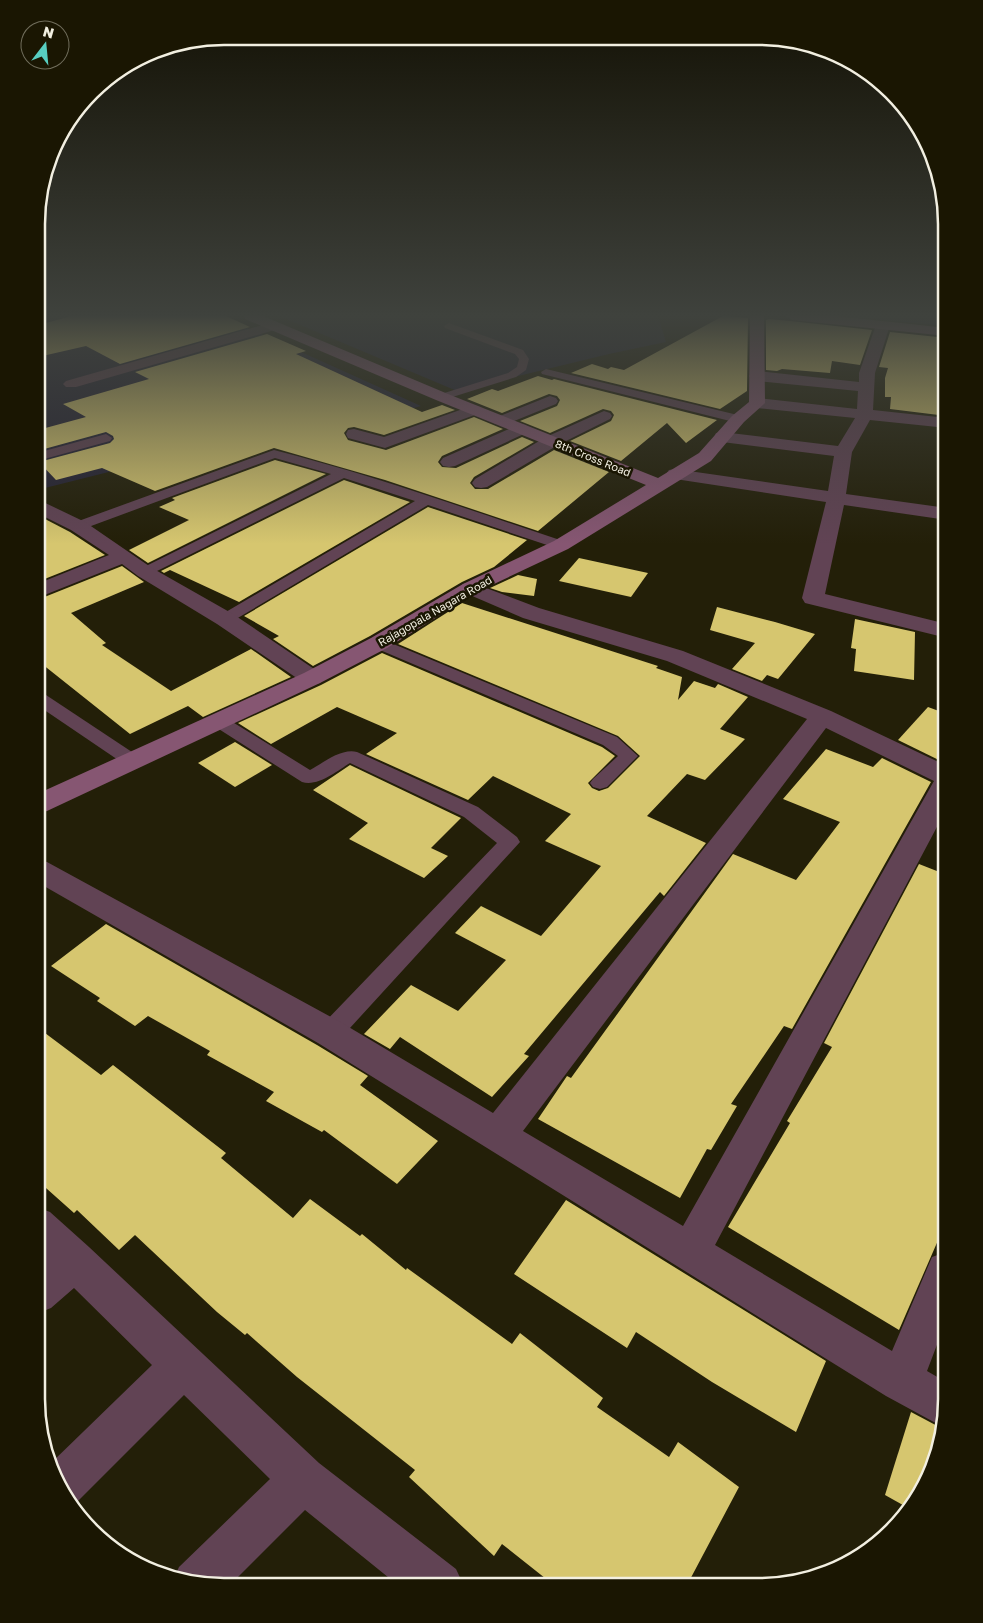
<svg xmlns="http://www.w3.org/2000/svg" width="983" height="1623" font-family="'Golos Text',sans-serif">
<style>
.industrial{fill:#262334}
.building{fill:#d6c66f}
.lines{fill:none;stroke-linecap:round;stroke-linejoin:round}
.lane{fill:#614354;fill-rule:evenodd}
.street{fill:#614354;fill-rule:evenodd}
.secondary{fill:#865672;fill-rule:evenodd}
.labels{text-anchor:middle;stroke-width:5;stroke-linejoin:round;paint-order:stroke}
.far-street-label{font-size:11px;fill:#f2efe1;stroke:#1a1602}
.rim{fill:none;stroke:#f2efe1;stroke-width:2.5}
</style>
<rect width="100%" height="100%" fill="#231f08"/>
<g class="industrial">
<path d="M38 316H221L421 406 288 443 268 432 37 490Z"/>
<path d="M279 316H658L666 342 609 354 457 391Z"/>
<path d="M839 316H947V326Z"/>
</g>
<g class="building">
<path d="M72 316H226L250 327 120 364 86 346 38 357V325Z"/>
<path d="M723 316 748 318 747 391 720 409 571 373 592 364 608 369 611 367 624 370Z"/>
<path d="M769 319 790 321 872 330 860 365 832 361 830 373 782 369 777 371 766 370V320Z"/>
<path d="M890 332 947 338V416L890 409 891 397H885V378L888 368 879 367Z"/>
<path d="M267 334 306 351 296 354 422 412 442 405 455 410 384 435 354 427 348 428 344 433 348 440 386 450 474 417 503 429 442 456 438 462 442 467 456 468 522 437 534 442 474 477 470 483 475 489H488L554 450 609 472 538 531 385 480 274 448 155 491 102 468 56 480 39 462 110 443 114 439 113 436 106 432 37 451 38 430 86 417 63 404 149 379 135 372Z"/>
<path d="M538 376 552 380 554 379 717 420 686 443 667 423 621 461 570 441 611 421 614 415 611 411 603 409 550 433 520 421 557 406 560 400 557 396 549 394 502 413 467 399 492 389 498 391Z"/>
<path d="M275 460 326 474 148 563 129 550 189 520 159 507 175 500 172 498Z"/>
<path d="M344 480 410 502 239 602 170 570 164 573 161 571Z"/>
<path d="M428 507 527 540 494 567 462 582 370 636 313 666 273 639 279 636 244 616Z"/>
<path d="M45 519 70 532 105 555 37 582V521Z"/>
<path d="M579 558 648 573 631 597 559 581Z"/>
<path d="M122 566 144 582 71 613 106 643 102 645 171 691 251 649 291 677 203 717 188 706 130 734 37 660V600Z"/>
<path d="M518 575 537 579 534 596 502 592 490 588Z"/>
<path d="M462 603 658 666 656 668 682 677 678 700 694 681 715 688 718 684 748 697 720 729 745 739 705 780 687 774 647 816 706 843 664 896 660 892 524 1054 529 1056 492 1097 400 1037 390 1049 364 1034 411 985 458 1011 506 960 455 933 481 906 541 936 601 866 545 841 571 814 493 776 468 800 366 754 397 733 337 707 271 744 238 723 321 685 382 653 602 747 615 756 588 783 592 788 599 791 608 788 640 756 618 736 398 644Z"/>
<path d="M717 607 775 622 815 634 778 679 767 675 762 681 732 669 755 643 710 630Z"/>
<path d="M855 619 915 632 914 680 854 671 856 649 851 648Z"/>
<path d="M928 707 947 714V764L898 740Z"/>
<path d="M235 742 272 765 235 787 198 763Z"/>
<path d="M826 749 873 767 882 758 931 782 792 1029 784 1026 731 1104 737 1106 711 1150 707 1149 680 1198 538 1119 567 1076 571 1078 733 854 796 880 840 822 783 799Z"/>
<path d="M350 765 461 818 431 848 448 856 424 878 349 839 368 823 313 790Z"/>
<path d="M919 864 947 875 946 1222 899 1330 728 1227 790 1123 787 1121 832 1047 824 1043Z"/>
<path d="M106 924 317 1045 368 1076 360 1085 438 1141 397 1184 324 1130 322 1132 266 1101 274 1092 207 1055 210 1051 148 1016 135 1026 97 1001 100 998 51 966Z"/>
<path d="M37 1027 101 1075 113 1065 226 1153 221 1158 293 1218 310 1199 360 1236 362 1234 406 1270 407 1268 512 1344 520 1333 603 1398 597 1407 669 1457 678 1442 739 1487 686 1587 555 1586 502 1544 494 1556 409 1477 415 1470 297 1377 247 1333 245 1335 217 1312 135 1235 119 1250 77 1210 74 1213 37 1180Z"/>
<path d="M566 1200 826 1361 796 1432 712 1382 636 1332 627 1348 514 1274Z"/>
<path d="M911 1412 943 1429 937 1460 910 1509 885 1495Z"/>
</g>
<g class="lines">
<g class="lane">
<path d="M449 323 523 350 529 359 526 370 516 377 446 399H438L436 397 438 395 508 373 517 367 519 359 515 354 445 328 444 326Z"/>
<path d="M546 369 742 416 744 419 738 423 542 374 541 372Z"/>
<path d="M106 434 112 438 110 441 37 461V453Z"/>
<path d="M274 450C373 475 469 510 566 542L568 545 566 548H556L428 505 231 622H219L217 619 219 616 415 501 344 478 145 577 140 575 137 572 140 569 331 474 275 458 83 529H73L71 526 73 523Z"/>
<path d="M379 638 617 737 638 756 607 787 600 789 593 787 590 783 593 779 618 756 603 745 373 647 371 643 373 639Z"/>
<path d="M37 692 43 693 141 758 143 762 141 766 134 768 127 766 37 705Z"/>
<path d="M220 717 226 718 310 770C323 763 341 748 357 752L478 807 517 837 520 842 339 1040 330 1043 321 1040 318 1033 321 1026 497 843 464 817 350 763C337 771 318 787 302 782L214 726 211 722 214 718Z"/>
</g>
<g class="street">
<path d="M883 321 890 325 875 373 873 410 947 418V428L870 420 852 452 846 494 947 508V520L844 505 825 594 947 624V638L805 603 802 598 826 502 675 479 669 478 666 474 669 470 675 469 828 491 834 456 722 442 716 441 714 437 716 433 722 432 838 446 855 418 757 408 751 406 749 403 751 400 757 398 857 409 858 391 757 381 752 379 749 376 752 373 757 371 859 382V373L876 325Z"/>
<path d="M273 322 278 323 280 326 278 329 76 387H66L63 384 66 381Z"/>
<path d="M550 396 556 398 558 401 556 404 507 424H495L493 421 495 418Z"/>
<path d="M474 405 480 407 482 410 480 413 385 448 348 438 346 434 348 430 354 429 384 437Z"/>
<path d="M604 411 610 413 612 416 610 419 558 445 487 487 481 488 475 487 472 483 475 479 546 437Z"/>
<path d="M520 424 526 425 528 429 526 433 455 466 449 467 443 466 440 462 443 458Z"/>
<path d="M37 499 85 522 152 568 233 614 320 673 324 678 320 683 312 685 304 683 217 624 138 576 122 564 37 598V584L109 555 71 530 37 513Z"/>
<path d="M470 582 539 608 683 651 831 711 947 766V808L715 1245 892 1351 932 1257 946 1252V1321L927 1371 946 1382V1412L943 1427 886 1396 318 1043 37 882V859L47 862 342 1023 493 1113 807 719 667 661 523 618 463 592 459 588 463 584ZM826 728 934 781 683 1226 523 1131Z"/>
<path d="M37 1207 50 1212 89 1247 319 1463 456 1569 464 1586H399L305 1510 230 1585H199L174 1578 179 1567 270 1479 184 1395 76 1503 71 1506 50 1471 49 1465 152 1365 74 1288 51 1308 36 1314V1267L45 1260 36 1252Z"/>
</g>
<g class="secondary">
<path d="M244 316H263L448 394 658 478 699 453 732 416 749 402 750 316H764L765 403 744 422 711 461 568 549 477 592 387 648 320 683 47 811 37 814V794L304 673 371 638 463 584 554 541 646 485 436 400 245 319Z"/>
<path d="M786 316H836L947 328V336L792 320Z"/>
</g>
</g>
<linearGradient id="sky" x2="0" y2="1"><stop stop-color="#131104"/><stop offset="0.58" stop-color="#3f423d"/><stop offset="1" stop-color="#3f423d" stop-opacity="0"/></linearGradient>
<rect width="983" height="544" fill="url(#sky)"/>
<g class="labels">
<g class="far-street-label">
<text transform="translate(593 458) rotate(22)" y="4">8th Cross Road</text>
<text transform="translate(435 611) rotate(-30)" y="4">Rajagopala Nagara Road</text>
</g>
</g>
<path d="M0 0H983V1623H0ZM224 45H759A179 179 0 0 1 938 224V1399A179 179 0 0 1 759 1578H224A179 179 0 0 1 45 1399V224A179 179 0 0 1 224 45Z" fill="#1a1602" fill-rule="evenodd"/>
<path class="rim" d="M224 45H759A179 179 0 0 1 938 224V1399A179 179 0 0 1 759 1578H224A179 179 0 0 1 45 1399V224A179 179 0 0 1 224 45Z"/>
<g transform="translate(45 45) rotate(16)"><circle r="24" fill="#1a1602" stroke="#706d5b"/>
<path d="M0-4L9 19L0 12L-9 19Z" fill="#57cec1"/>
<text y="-8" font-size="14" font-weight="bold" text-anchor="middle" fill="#f2efe1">N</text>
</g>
</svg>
